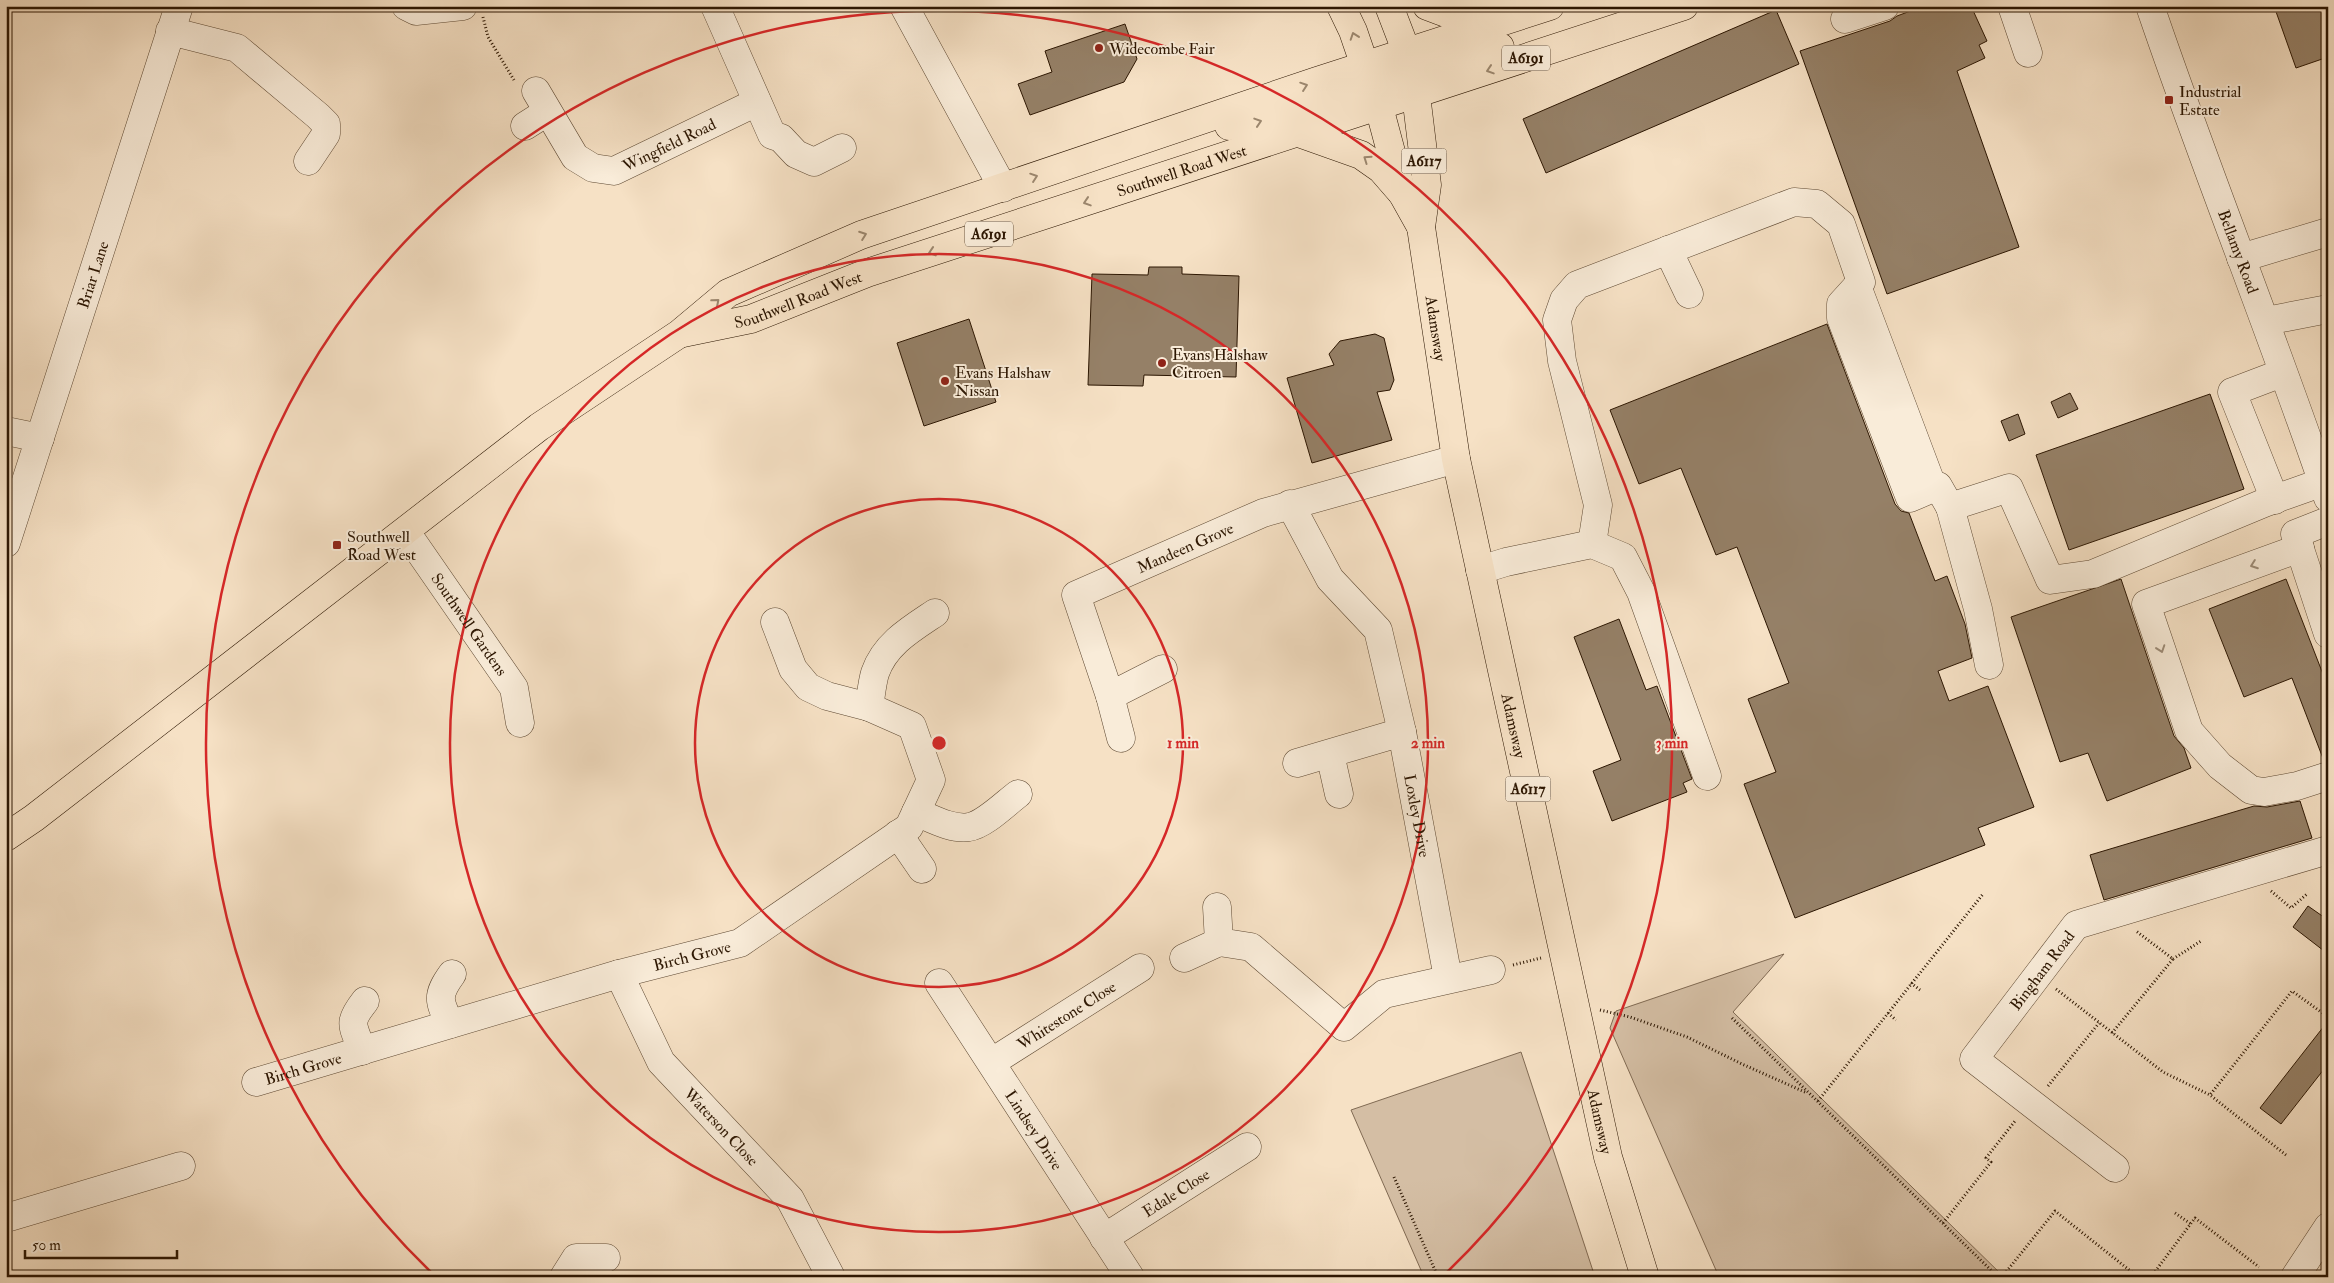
<svg xmlns="http://www.w3.org/2000/svg" width="2334" height="1283" font-family="'IM FELL Double Pica',serif">
<style>
.green{fill:#d4bea4;stroke:#806a53}
.building{fill:#958067;stroke:#2c1602}
.lines{fill:none;stroke-linecap:round;stroke-linejoin:round}
.minor-casing{stroke:#5e4933;stroke-width:29}
.major-casing{stroke:#2c1602;stroke-width:29}
.path{stroke:#2c1602;stroke-width:3;stroke-dasharray:1 2.5;stroke-linecap:butt}
.minor{stroke:#f9ecd9;stroke-width:28}
.major{stroke:#f6e1c5;stroke-width:28}
.oneway{stroke:#9b866d}
.oneway2{stroke:#9d8c78}
.ring{fill:none;stroke:#d62828;stroke-width:2.5}
.poi-dot{fill:#8f2418;stroke:#f9ecd9;stroke-width:2}
.labels{text-anchor:middle;stroke-width:4;stroke-linejoin:round;paint-order:stroke}
.shield{fill:#f9ecd9;stroke:#6a5642;stroke-width:1}
.shield-label{font-size:15px;font-weight:bold;fill:#2c1602}
.poi-label{font-size:16px;fill:#2c1602;stroke:#f9ecd9;text-anchor:start}
.street-label{font-size:16px;fill:#2c1602;stroke:#f9ecd9}
.centre{fill:#d62828;stroke:#f9ecd9;stroke-width:2.5}
.ring-label{font-size:15px;text-anchor:middle;font-weight:bold;fill:#d62828;stroke:#f9ecd9;stroke-width:4;stroke-linejoin:round;paint-order:stroke}
</style>
<rect width="100%" height="100%" fill="#f6e1c5"/>
<filter id="stains"><feTurbulence type="fractalNoise" baseFrequency=".004" numOctaves="4"/><feColorMatrix values="0 0 0 0 .2 0 0 0 0 .09 0 0 0 0 .02 0 0 0 .5 -.17"/></filter>
<radialGradient id="worn" r=".72"><stop offset=".6" stop-color="#630" stop-opacity="0"/><stop offset="1" stop-color="#630" stop-opacity=".3"/></radialGradient>
<g class="green">
<path d="M1784 954 1733 1012 2004 1277H1719L1610 1028 1616 1011Z"/>
<path d="M1521 1052 1595 1277H1424L1351 1110Z"/>
</g>
<g class="building">
<path d="M1924 6H1971L1987 41 1979 45 1985 58 1957 71 2019 247 1887 294 1800 51 1890 21 1897 16Z"/>
<path d="M2274 6H2328V57L2296 68Z"/>
<path d="M1776 10 1799 64 1546 173 1523 119Z"/>
<path d="M1125 24 1137 59 1124 82 1030 115 1018 84 1052 72 1045 51Z"/>
<path d="M1149 267H1182V274L1239 276 1236 377 1144 375 1143 386 1088 385 1092 274 1148 275Z"/>
<path d="M969 319 996 402 924 426 897 343Z"/>
<path d="M1827 324 1895 504 1901 511 1909 513 1935 581 1947 576 1965 624 1972 658 1938 671 1949 701 1988 686 2034 807 1978 828 1985 845 1795 918 1744 784 1776 772 1748 699 1789 683 1737 547 1716 555 1681 468 1639 484 1610 410Z"/>
<path d="M1375 334 1384 338 1394 380 1390 390 1377 392 1392 440 1312 463 1287 378 1334 365 1329 354 1340 341Z"/>
<path d="M2070 393 2078 409 2058 418 2051 402Z"/>
<path d="M2210 394 2244 489 2069 550 2036 455Z"/>
<path d="M2018 414 2025 434 2009 441 2001 421Z"/>
<path d="M2121 579 2174 736 2184 748 2191 768 2107 801 2088 753 2060 762 2011 617Z"/>
<path d="M2286 579 2328 687V761H2324L2292 678 2244 697 2209 609Z"/>
<path d="M1619 619 1646 690 1657 686 1692 779 1683 783 1687 792 1612 821 1593 771 1621 760 1574 637Z"/>
<path d="M2300 801 2312 838 2104 900 2090 855 2254 806 2267 807Z"/>
<path d="M2308 906 2328 920V954L2293 927Z"/>
<path d="M2328 1021V1064L2281 1124 2260 1108Z"/>
</g>
<g class="lines">
<defs>
<g id="minor">
<path d="M406 6 416 11 463 6"/>
<path d="M715 6 772 135 781 138 796 154 814 162 842 148"/>
<path d="M904 6 1003 188"/>
<path d="M2012 6 2028 53"/>
<path id="s1" d="M2150 6C2206 171 2272 333 2328 498"/>
<path d="M1845 19 1885 6"/>
<path d="M170 31 237 48 318 116 326 124V134L308 161"/>
<path id="s2" d="M536 91 575 157 593 168 614 171 757 102"/>
<path d="M525 126 547 112"/>
<path d="M1668 250 1689 294"/>
<path d="M2241 258 2328 232"/>
<path d="M1857 286 1933 488"/>
<path d="M2266 321 2328 309"/>
<path d="M6 431 40 438"/>
<path d="M2275 500 2232 392 2282 373"/>
<path id="s3" d="M1290 504 1330 579 1378 630 1402 732 1448 978"/>
<path d="M2328 521 2295 534 2328 634"/>
<path id="s4" d="M406 532 514 688 520 723"/>
<path id="s5" d="M6 543 179 6"/>
<path d="M1592 544 1598 505 1562 361 1557 320 1564 300 1577 285 1794 202 1817 204 1841 224 1861 282 1841 304V318L1910 498 1938 486 1950 507"/>
<path d="M2300 548 2146 604 2189 731 2220 766 2251 790 2264 792 2297 786 2328 776"/>
<path d="M1480 570 1506 562 1592 544 1623 557 1641 592 1707 776"/>
<path d="M1989 665 1978 609 1950 507 2009 488 2050 580 2093 574 2264 503 2323 482"/>
<path id="s6" d="M1163 669 1110 696 1076 595 1263 513 1456 459"/>
<path d="M1110 696 1121 738"/>
<path d="M869 707C871 696 872 683 875 673 885 644 911 629 935 613"/>
<path d="M1330 754 1339 794"/>
<path d="M1297 763 1402 732"/>
<path d="M916 812C931 818 952 830 969 827 984 825 1006 803 1018 794"/>
<path d="M898 834 922 869"/>
<path d="M1217 907 1219 942 1251 947 1344 1027 1384 994 1491 970"/>
<path d="M1184 958 1219 942"/>
<path id="s7" d="M619 974 661 1062 790 1199 831 1277"/>
<path id="s8" d="M939 983 1130 1277"/>
<path d="M450 1024C439 1001 436 996 452 974"/>
<path d="M362 1051C353 1024 347 1024 365 1001"/>
<path id="s9" d="M992 1062 1140 968"/>
<path id="s10" d="M256 1082 619 974 740 943 909 827 931 780 912 726 869 707 827 696 808 687 793 669 775 622"/>
<path id="s11" d="M2115 1168 1974 1059 2076 925 2328 850"/>
<path d="M6 1218 181 1166"/>
<path id="s12" d="M1104 1238 1247 1147"/>
<path d="M564 1277 576 1258H606"/>
<path d="M2295 1277 2328 1227"/>
</g>
<g id="major">
<path d="M1341 6 1353 31 1379 107 1402 193 1421 227"/>
<path id="s13" d="M1389 6 1407 53 1416 95 1427 185 1421 227 1456 459 1608 1157 1645 1277"/>
<path d="M1427 6 1451 15 1493 24"/>
<path d="M1394 74 1411 73 1500 47"/>
<path d="M1229 126 1247 125 1371 86C1387 85 1399 85 1413 93"/>
<path d="M1299 133 1361 155 1381 169 1401 192"/>
<path id="s14" d="M683 333 751 319 867 273 1684 6"/>
<path d="M6 837 34 818 539 427 679 334 728 293 861 235 1317 81 1550 6"/>
</g>
</defs>
<use href="#minor" class="minor-casing"/>
<use href="#major" class="major-casing"/>
<g class="path">
<path d="M483 17 488 37 514 80"/>
<path d="M2271 891 2291 908 2307 894"/>
<path d="M2173 959 2201 941"/>
<path d="M1513 965 1541 958"/>
<path d="M1911 983 1920 990"/>
<path d="M2056 989 2163 1072 2210 1095"/>
<path d="M1600 1010 1630 1017 1687 1037 1742 1064 1807 1093"/>
<path d="M1888 1013 1896 1020"/>
<path d="M1732 1018 1998 1277"/>
<path d="M2112 1033 2173 959 2136 931"/>
<path d="M2048 1086 2099 1023"/>
<path d="M1818 1101 1983 894"/>
<path d="M2286 1155 2210 1095 2292 991 2328 1017"/>
<path d="M1394 1177 1438 1277"/>
<path d="M2175 1213 2191 1224"/>
<path d="M1943 1223 1991 1162 1986 1158 2015 1121"/>
<path d="M2002 1277 2055 1211 2138 1277"/>
<path d="M2151 1277 2195 1218 2259 1267"/>
</g>
<use href="#minor" class="minor"/>
<use href="#major" class="major"/>
</g>
<defs><path id="oneway-chevron" d="M-2-3.5L2.5 0L-2 3.5" fill="none" stroke-width="1.6" stroke-linecap="round" stroke-linejoin="round" transform="scale(1.25)"/></defs>
<g class="oneway">
<use href="#oneway-chevron" transform="translate(1354 36) rotate(-109)"/>
<use href="#oneway-chevron" transform="translate(1490 70) rotate(162)"/>
<use href="#oneway-chevron" transform="translate(1304 86) rotate(-19)"/>
<use href="#oneway-chevron" transform="translate(1258 122) rotate(-18)"/>
<use href="#oneway-chevron" transform="translate(1367 159) rotate(-145)"/>
<use href="#oneway-chevron" transform="translate(1034 177) rotate(-19)"/>
<use href="#oneway-chevron" transform="translate(1087 202) rotate(162)"/>
<use href="#oneway-chevron" transform="translate(863 235) rotate(-20)"/>
<use href="#oneway-chevron" transform="translate(932 252) rotate(162)"/>
<use href="#oneway-chevron" transform="translate(716 302) rotate(-41)"/>
</g>
<g class="oneway2">
<use href="#oneway-chevron" transform="translate(2254 565) rotate(160)"/>
<use href="#oneway-chevron" transform="translate(2161 649) rotate(71)"/>
</g>
<g class="ring">
<circle cx="939" cy="743" r="244"/>
<circle cx="939" cy="743" r="489"/>
<path d="M434 1275A733 733 0 1 1 1444 1275"/>
</g>
<g class="poi-dot">
<circle cx="1099" cy="48" r="5"/>
<rect x="2164" y="95" width="10" height="10" rx="2.5"/>
<circle cx="1162" cy="363" r="5"/>
<circle cx="945" cy="381" r="5"/>
<rect x="332" y="540" width="10" height="10" rx="2.5"/>
</g>
<g class="labels">
<g class="shield">
<rect x="1502" y="45.5" width="48" height="25" rx="4"/>
<rect x="1401.5" y="148.5" width="45" height="25" rx="4"/>
<rect x="965" y="221.5" width="48" height="25" rx="4"/>
<rect x="1505.5" y="776.5" width="45" height="25" rx="4"/>
</g>
<g class="shield-label">
<text x="1526" y="63">A6191</text>
<text x="1424" y="166">A6117</text>
<text x="989" y="239">A6191</text>
<text x="1528" y="794">A6117</text>
</g>
<g class="poi-label">
<text x="1109" y="54">Widecombe Fair</text>
<text x="2179" y="97">Industrial<tspan x="2179" dy="18">Estate</tspan></text>
<text x="1172" y="360">Evans Halshaw<tspan x="1172" dy="18">Citroen</tspan></text>
<text x="955" y="378">Evans Halshaw<tspan x="955" dy="18">Nissan</tspan></text>
<text x="347" y="542">Southwell<tspan x="347" dy="18">Road West</tspan></text>
</g>
<g class="street-label">
<text dy="6" stroke="none"><textPath href="#s2" startOffset="180">Wingfield Road</textPath></text>
<text dy="6" stroke="none"><textPath href="#s14" startOffset="525">Southwell Road West</textPath></text>
<text dy="6" stroke="none"><textPath href="#s1" startOffset="261">Bellamy Road</textPath></text>
<text dy="6" stroke="none"><textPath href="#s5" startOffset="282">Briar Lane</textPath></text>
<text dy="6" stroke="none"><textPath href="#s14" startOffset="120">Southwell Road West</textPath></text>
<text dy="6" stroke="none"><textPath href="#s13" startOffset="329">Adamsway</textPath></text>
<text dy="6" stroke="none"><textPath href="#s6" startOffset="285">Mandeen Grove</textPath></text>
<text dy="6" stroke="none"><textPath href="#s4" startOffset="112">Southwell Gardens</textPath></text>
<text dy="6" stroke="none"><textPath href="#s13" startOffset="734">Adamsway</textPath></text>
<text dy="6" stroke="none"><textPath href="#s3" startOffset="345">Loxley Drive</textPath></text>
<text dy="6" stroke="none"><textPath href="#s10" startOffset="454">Birch Grove</textPath></text>
<text dy="6" stroke="none"><textPath href="#s11" startOffset="290">Bingham Road</textPath></text>
<text dy="6" stroke="none"><textPath href="#s9" startOffset="88">Whitestone Close</textPath></text>
<text dy="6" stroke="none"><textPath href="#s10" startOffset="49">Birch Grove</textPath></text>
<text dy="6" stroke="none"><textPath href="#s13" startOffset="1139">Adamsway</textPath></text>
<text dy="6" stroke="none"><textPath href="#s7" startOffset="186">Waterson Close</textPath></text>
<text dy="6" stroke="none"><textPath href="#s8" startOffset="175">Lindsey Drive</textPath></text>
<text dy="6" stroke="none"><textPath href="#s12" startOffset="85">Edale Close</textPath></text>
</g>
</g>
<circle cx="939" cy="743" r="8" class="centre"/>
<g class="ring-label">
<text x="1183" y="748">1 min</text>
<text x="1428" y="748">2 min</text>
<text x="1672" y="748">3 min</text>
</g>
<rect width="2334" height="1283" fill="none" stroke="#f6e1c5" stroke-width="25"/>
<rect x="8" y="8" width="2319" height="1268" fill="none" stroke="#2c1602" stroke-width="2.5"/>
<rect x="12" y="12" width="2309" height="1258" fill="none" stroke="#2c1602"/>
<path d="M25 1250v8h152v-8" fill="none" stroke="#2c1602" stroke-width="2.5"/>
<text x="32" y="1250" font-size="15" fill="#2c1602" stroke="#f9ecd9" stroke-width="4" paint-order="stroke">50 m</text>
<rect width="100%" height="100%" filter="url(#stains)"/>
<rect width="100%" height="100%" fill="url(#worn)"/>
</svg>
